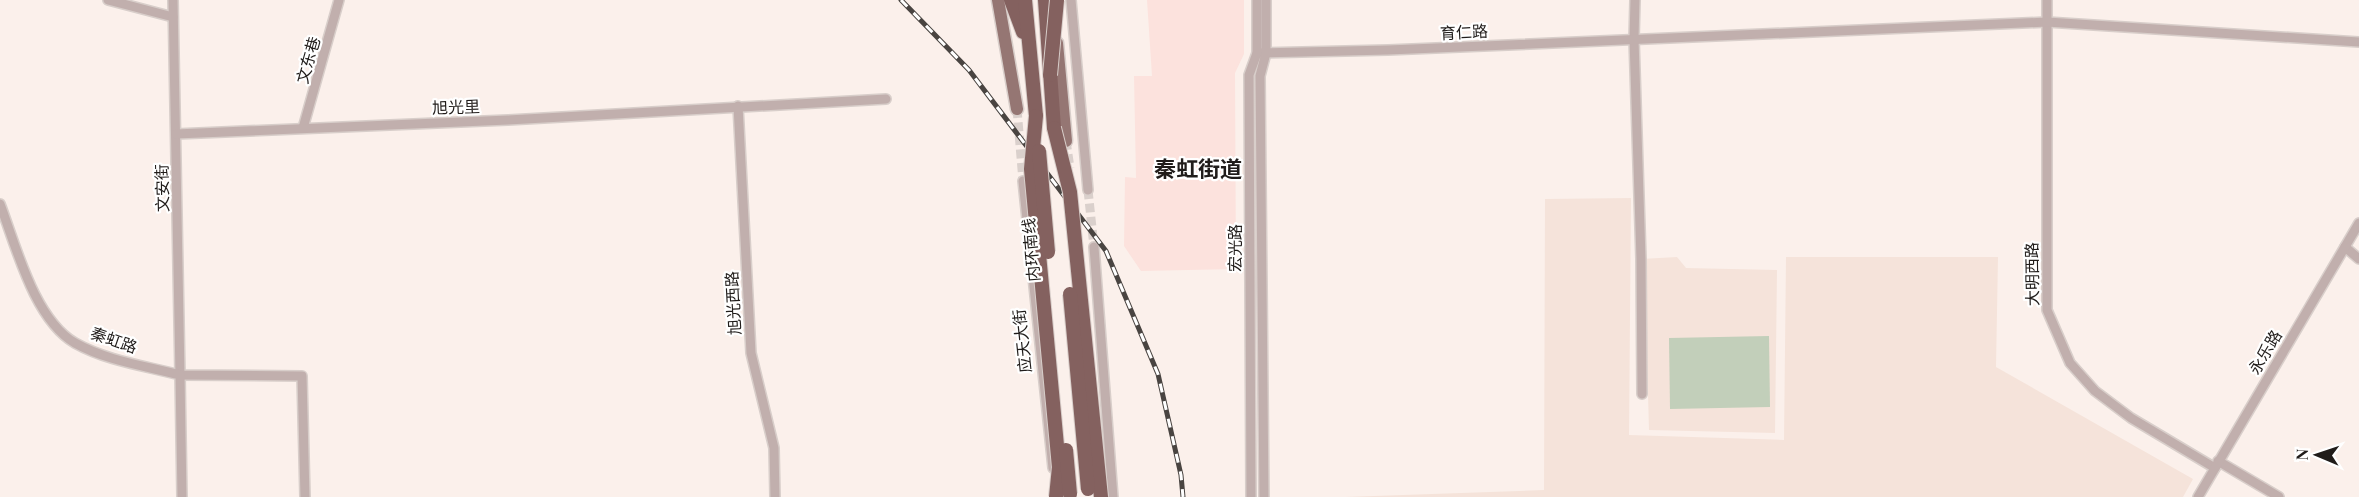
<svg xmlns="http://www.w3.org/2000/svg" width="2359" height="497" font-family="'Playfair Display','Noto Sans SC',serif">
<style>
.commercial{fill:#fce2dd}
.built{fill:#f5e3da}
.green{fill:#c2cfba}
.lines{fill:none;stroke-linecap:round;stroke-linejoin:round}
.minor-tunnel{stroke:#dad0cc;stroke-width:9;stroke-dasharray:9 4.5;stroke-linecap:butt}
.minor-casing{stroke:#d8ceca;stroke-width:12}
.major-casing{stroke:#d8ceca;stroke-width:15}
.highway-casing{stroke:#d8ceca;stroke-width:16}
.minor{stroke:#c1afad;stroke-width:9}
.major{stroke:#957673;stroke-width:12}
.highway{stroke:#84615f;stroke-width:14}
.rail-casing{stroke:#494441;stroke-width:5}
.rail{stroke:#fff;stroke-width:3;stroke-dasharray:9;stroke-linecap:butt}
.highway-bridge-casing{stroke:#d8ceca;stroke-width:16;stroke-linecap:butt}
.highway-bridge{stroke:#84615f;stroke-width:14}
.labels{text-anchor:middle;stroke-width:4.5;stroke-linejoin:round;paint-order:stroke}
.street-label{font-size:16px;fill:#201c1a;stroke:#fff}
.district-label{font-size:22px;font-weight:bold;fill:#201c1a;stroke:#fff}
</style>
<rect width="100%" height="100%" fill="#fbf0eb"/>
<path class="commercial" d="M1147 0H1244V54L1235 73 1236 269 1141 271 1124 246 1125 177 1136 178 1134 76H1152Z"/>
<g class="built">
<path d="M1631 198 1629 435 1784 440 1786 257H1998L1996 367 2193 479 2183 497H1345L1544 490 1545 199Z"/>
<path d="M1677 257 1686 268 1777 270 1775 433 1649 430 1648 394 1642 393 1641 259Z"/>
</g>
<path class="green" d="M1769 336 1770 407 1670 409 1669 338Z"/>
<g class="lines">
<g class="minor-tunnel">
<path d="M1017 109 1023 181"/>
<path d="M1066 141 1070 168"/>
<path d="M1088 190 1094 247"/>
</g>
<defs>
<g id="minor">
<path d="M108 0 173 17"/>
<path d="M173 0 180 375 302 376 305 497"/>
<path d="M1071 0 1088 190"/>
<path d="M1635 0 1634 39 1641 259 1642 394"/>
<path d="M2047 0V310L2070 363 2095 391 2131 418 2215 468"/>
<path d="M1257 53 1388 50 2047 22 2359 42"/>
<path d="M738 106 751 353 774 448 775 497"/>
<path d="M303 128 339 0"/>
<path d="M176 134 508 120 886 99"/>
<path d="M1023 181 1053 468"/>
<path d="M0 204C16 246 34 319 75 343 107 361 146 366 180 375L182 497"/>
<path d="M1094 247 1113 497"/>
<path d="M2345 247 2359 259"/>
<path d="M2218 461 2279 497"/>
<path d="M1251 497 1249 75 1257 53V0"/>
<path d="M1264 497 1260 76 1266 53V0"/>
<path d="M2198 497 2359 223"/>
</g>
<g id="major">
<path d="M998 0 1017 109"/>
<path d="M1057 43 1066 141"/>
</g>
<g id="highway">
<path d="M1011 0 1023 32"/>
<path d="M1025 0 1036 116"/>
<path d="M1045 0 1054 128"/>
</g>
</defs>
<use href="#minor" class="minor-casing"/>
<use href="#major" class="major-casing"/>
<use href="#highway" class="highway-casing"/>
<use href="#minor" class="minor"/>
<use href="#major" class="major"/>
<use href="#highway" class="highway"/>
<defs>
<path id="rail" d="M901 0 969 70 1106 251 1158 374 1181 475 1183 497"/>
</defs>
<use href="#rail" class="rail-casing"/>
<use href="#rail" class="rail"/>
<defs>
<g id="highway-bridge">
<path d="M1050 75 1057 0"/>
<path d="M1036 116 1031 169 1059 467 1056 497"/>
<path d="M1054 128 1070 192 1101 497"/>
<path d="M1039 151 1048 252"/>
<path d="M1070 294 1088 489"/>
<path d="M1066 450 1070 494"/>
</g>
</defs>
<use href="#highway-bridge" class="highway-bridge-casing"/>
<use href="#highway-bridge" class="highway-bridge"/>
</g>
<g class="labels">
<g class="street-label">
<text transform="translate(1464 32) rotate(-3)" y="6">育仁路</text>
<text transform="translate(308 60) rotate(-74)" y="6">文东巷</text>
<text transform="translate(456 107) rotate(-2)" y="6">旭光里</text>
<text transform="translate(162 188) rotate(-91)" y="6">文安街</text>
<text transform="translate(1235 248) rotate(-90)" y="6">宏光路</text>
<text transform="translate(1031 250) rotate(-95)" y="6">内环南线</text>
<text transform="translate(2032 274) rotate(-91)" y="6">大明西路</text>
<text transform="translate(733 303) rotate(-93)" y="6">旭光西路</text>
<text transform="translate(114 340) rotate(19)" y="6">秦虹路</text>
<text transform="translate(1022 341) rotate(-96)" y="6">应天大街</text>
<text transform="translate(2265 352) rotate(-59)" y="6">永乐路</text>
</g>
<g class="district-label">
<text x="1198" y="177">秦虹街道</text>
</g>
</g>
<g transform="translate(2317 455) rotate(272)" stroke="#ffffff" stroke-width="4.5" paint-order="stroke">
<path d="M0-4.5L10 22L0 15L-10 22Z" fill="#201c1a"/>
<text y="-9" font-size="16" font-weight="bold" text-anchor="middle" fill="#201c1a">N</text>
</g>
</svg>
